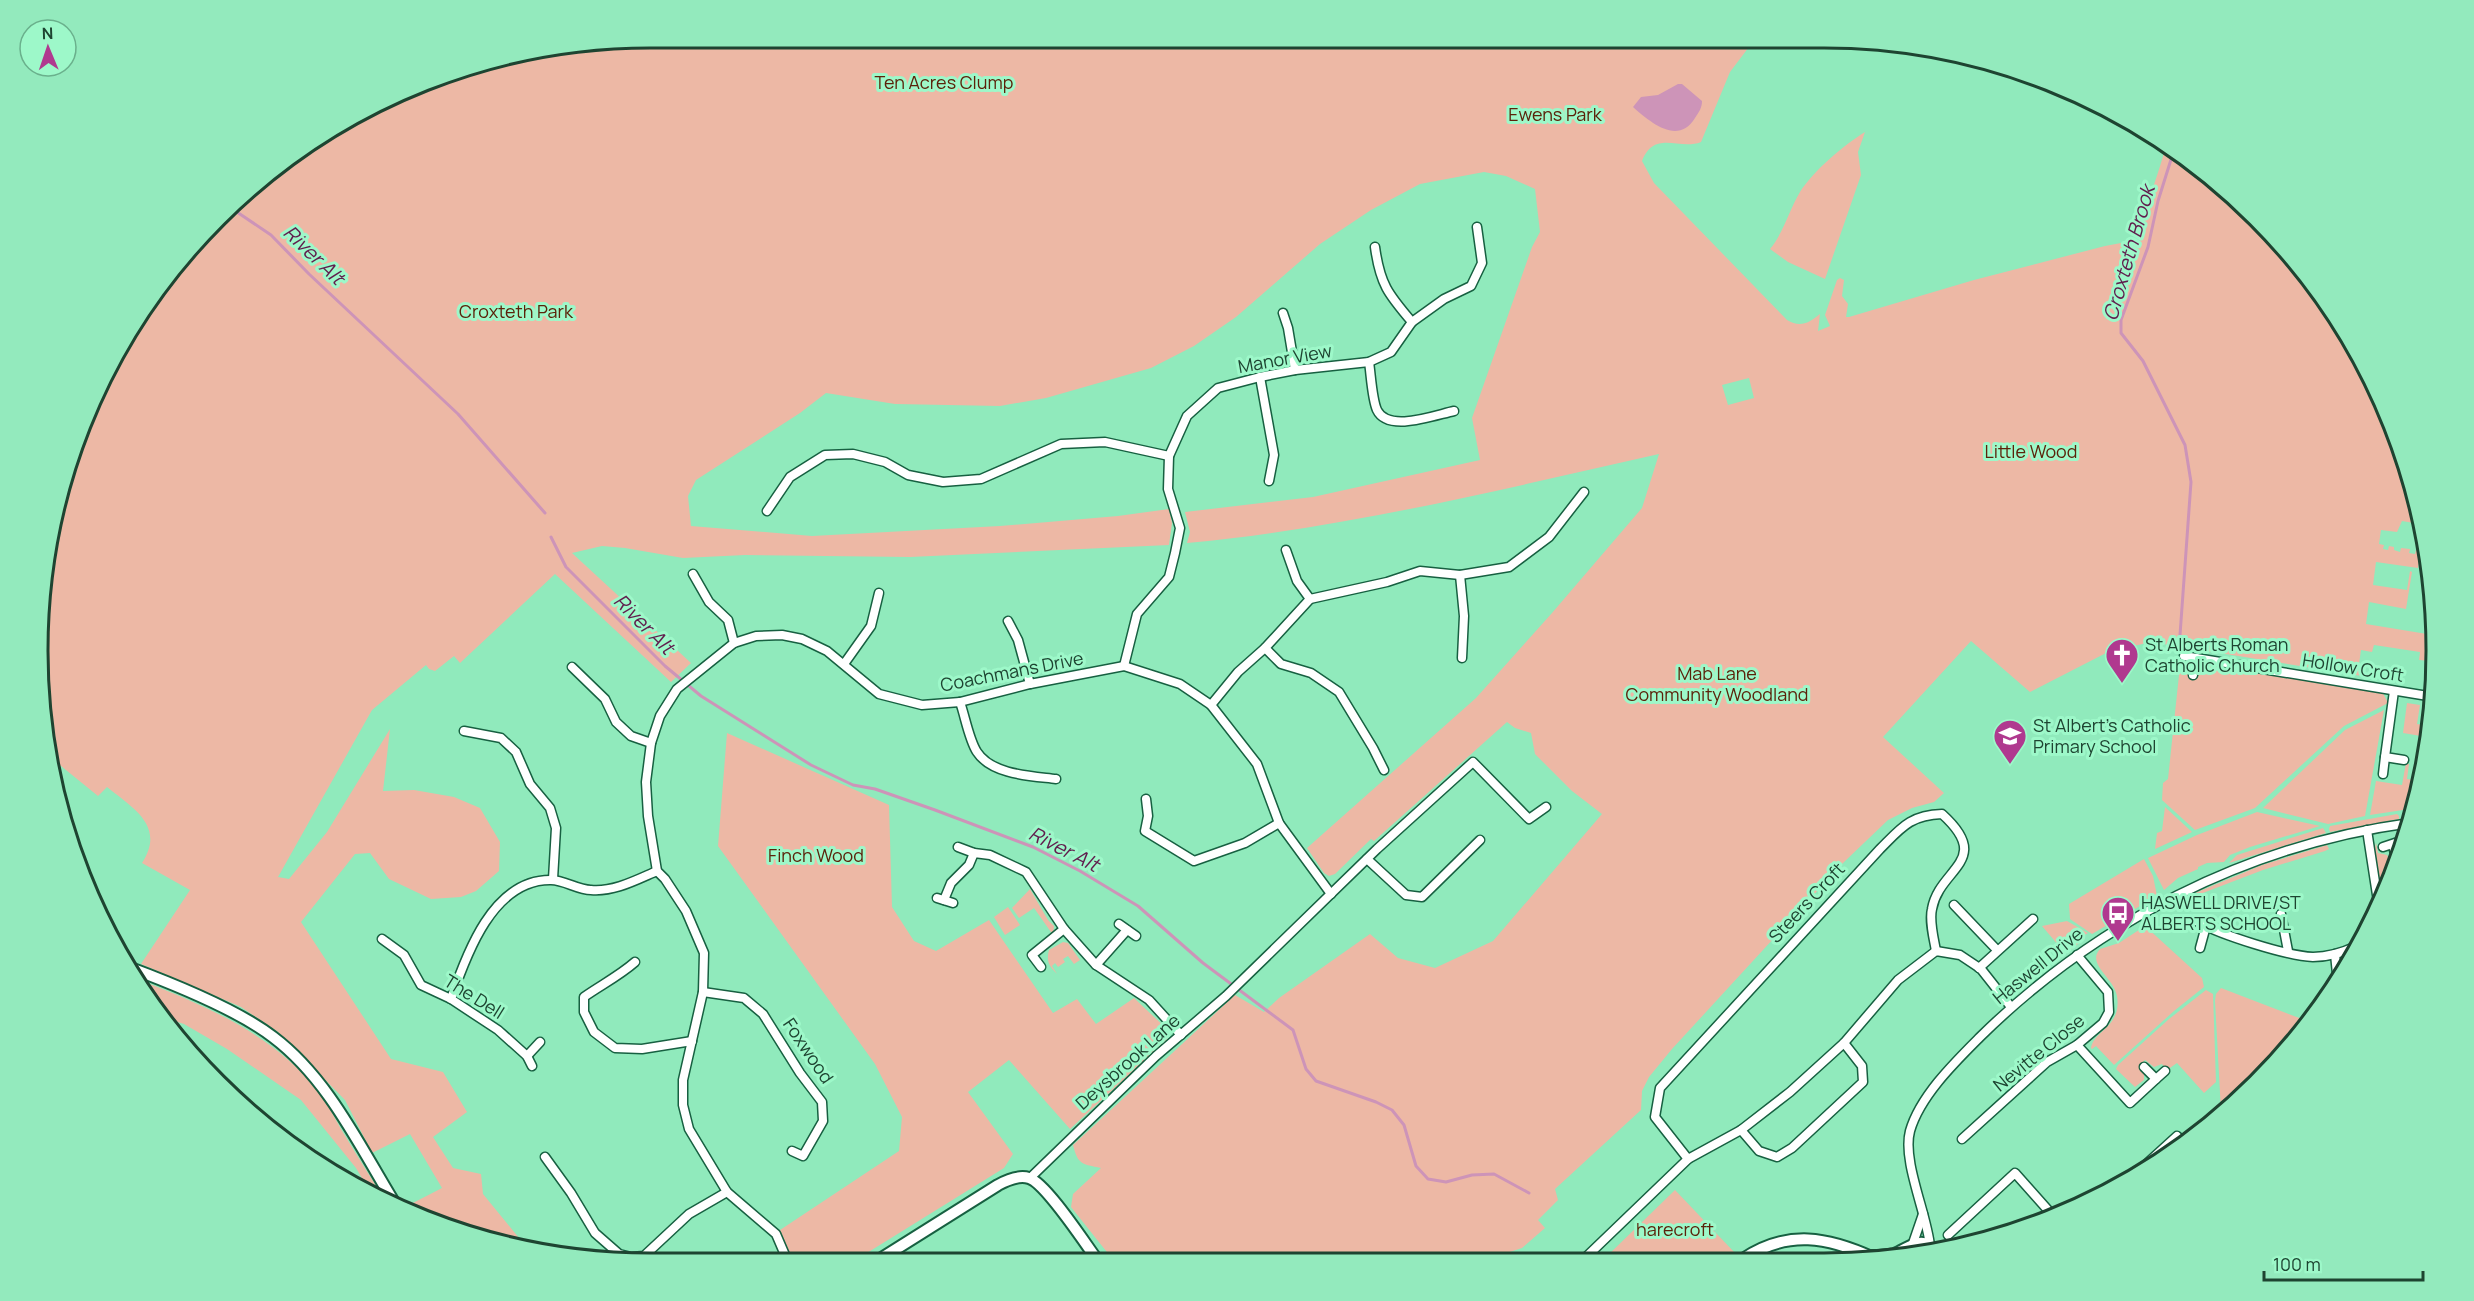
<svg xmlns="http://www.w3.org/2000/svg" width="2474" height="1301" font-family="Manrope,sans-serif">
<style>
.green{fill:#edb8a5;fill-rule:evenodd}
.water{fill:#cd94b8}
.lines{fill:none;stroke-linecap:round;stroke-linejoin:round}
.stream{stroke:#cd94b8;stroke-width:3}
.minor-casing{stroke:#176041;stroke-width:11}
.tertiary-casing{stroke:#176041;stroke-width:14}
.minor{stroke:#fff;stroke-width:8}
.tertiary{stroke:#fff;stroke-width:10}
.labels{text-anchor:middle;stroke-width:6;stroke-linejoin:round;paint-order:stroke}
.park-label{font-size:18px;fill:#5b220a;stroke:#9df8c9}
.street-label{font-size:18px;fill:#1e4431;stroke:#9df8c9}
.poi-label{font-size:18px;fill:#1e4431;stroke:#9df8c9;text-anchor:start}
.water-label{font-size:20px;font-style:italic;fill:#601d4d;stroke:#9df8c9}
.rim{fill:none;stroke:#1e4431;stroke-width:3}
</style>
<rect width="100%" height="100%" fill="#90eabc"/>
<g class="green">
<path d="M650 38 1755 39 1730 72 1701 142C1679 151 1655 129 1642 161L1654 183 1787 320C1800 328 1809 323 1820 314L1818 331 1830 326 1825 315 1837 280 1840 278 1844 280 1842 296 1848 304 1846 317H1849L1974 280 2105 246 2121 243 2133 246 2140 242C2143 209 2158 178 2166 145L2197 164 2285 247 2355 344 2404 454 2420 524 2402 521 2397 532 2381 530 2379 544 2384 545 2383 549 2388 550 2389 546 2394 547V550L2400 552 2401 548 2410 549 2409 553 2415 554 2416 550 2421 551 2418 568 2376 562 2373 585 2407 590 2410 571 2412 572 2406 609 2369 602 2366 624 2433 635 2434 657 2431 676H2428L2430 661 2419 660 2420 652 2374 645 2372 652 2361 650 2359 664 2364 665 2362 676 2151 642 2108 652 2030 692 1971 641 1883 737 1944 793 1934 802 1912 808 1888 820 1843 863 1672 1049 1649 1077 1642 1091 1641 1110 1555 1189 1558 1200 1538 1220 1545 1228 1522 1248 1488 1259 1114 1261 1071 1207 1073 1194 1101 1168C1082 1164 1078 1165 1073 1145L1235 995 1264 1012 1279 998 1370 934 1398 958 1435 968 1493 941 1602 814 1572 791 1535 754 1531 733 1515 728 1507 722 1374 841 1371 839 1335 874 1329 876 1324 873 1307 848 1476 698 1552 613 1642 508 1659 454C1503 489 1347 528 1187 543L1190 532 1185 512 1313 497 1480 460 1472 418 1532 247 1540 232 1535 189 1506 176 1484 172 1420 184 1371 210 1320 244 1236 317 1194 346 1151 368 1046 398 1000 406 895 404 826 393 800 413 696 480 688 496 691 526 812 536 1000 526 1118 516 1169 509 1172 523 1169 545 910 557 745 555 683 558 625 548 602 546 572 553 691 663 671 682 555 574 460 663 454 656 435 671 429 669 426 665 372 710 278 877 289 879 327 832 390 729 383 791 414 790 454 797 480 808 500 842 499 871 476 891 461 897 431 899 389 879 370 853 355 854 301 922 391 1059 443 1072 467 1112 433 1137 453 1168 481 1174 483 1194 528 1249 492 1243 411 1212 407 1206 442 1188 410 1134 372 1153 345 1100 278 1032 241 1007 141 964 190 890 142 863C166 826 133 808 107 787L98 796 50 757 39 691V610L58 492 84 416 141 310 190 246 277 164 344 119 453 70 531 49ZM1749 378 1754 398 1728 405 1722 385Z"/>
<path d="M1865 132 1858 152 1861 175 1825 279 1788 262 1770 249C1784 232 1789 210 1800 192 1814 170 1844 145 1865 132Z"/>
<path d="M2176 658C2186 659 2188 667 2189 675L2197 677 2201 668 2209 663 2383 693 2388 703 2344 726 2255 808 2195 830 2162 800 2163 783 2168 779 2179 675 2178 669 2172 663Z"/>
<path d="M2407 703 2420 705 2417 724 2429 726 2427 737 2403 733Z"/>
<path d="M2384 710 2365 816 2328 824 2263 808 2345 730Z"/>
<path d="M727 733 889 805 892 907 914 941 936 951 989 920 1053 1013 1077 999 1096 1024 1134 998 1167 1029 1168 1039 1070 1129 1009 1060 968 1092 1013 1154 1004 1168 854 1261 793 1262 780 1230 899 1151 902 1117 875 1064 718 846Z"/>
<path d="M2406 763 2409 764 2407 779 2420 781 2416 808 2370 815 2376 781 2402 785Z"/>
<path d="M2165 807 2192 832 2155 849 2157 833 2162 831Z"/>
<path d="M2257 812 2320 826 2250 847 2230 855 2224 862 2207 863 2198 867V869L2178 878 2164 890 2148 858 2197 835Z"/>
<path d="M2397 814 2399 816V819L2330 832 2329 829 2330 826Z"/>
<path d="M2323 828 2326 833 2229 863 2237 855Z"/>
<path d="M2376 843 2378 853 2387 855 2391 864 2395 865 2382 899 2375 848Z"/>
<path d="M2327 845 2329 849 2325 851 2263 870 2195 896H2188L2262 865Z"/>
<path d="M2144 859 2153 876 2157 896 2092 934 2070 919 2069 904Z"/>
<path d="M1030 889 1048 920 1054 926 1053 935 1034 908 1019 918 1012 908Z"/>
<path d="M1008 907 1020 925 1005 935 994 917Z"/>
<path d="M2067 921 2088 933 2083 936 2085 939 2065 953 2042 926Z"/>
<path d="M2145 926 2202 978 2204 987 2174 1011 2114 1065 2096 1046 2092 1049 2091 1048C2094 1030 2122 1027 2117 996 2114 978 2086 964 2100 949L2119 943Z"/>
<path d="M1063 942 1068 943 1080 960 1074 964 1068 956 1063 959 1065 962 1058 967 1055 963 1052 966 1057 974C1049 966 1046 961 1049 950Z"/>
<path d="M134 978C200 1003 273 1033 318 1091 328 1104 335 1119 344 1134 358 1157 372 1180 387 1203L373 1197 356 1168 301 1100 227 1049 184 1024 171 1020 167 1023 141 991Z"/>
<path d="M2221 988 2307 1021 2284 1055 2221 1111 2215 1001 2216 994Z"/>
<path d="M2206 990 2213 994 2216 1082 2204 1093 2177 1063 2167 1070 2162 1064 2154 1067 2145 1060 2139 1066 2144 1073V1080L2135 1087 2116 1069 2118 1065 2169 1019Z"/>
<path d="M1675 1190 1735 1253 1728 1259H1604Z"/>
</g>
<path class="water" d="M1678 84H1682L1702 101C1702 108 1699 112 1695 118 1678 146 1650 122 1633 107L1641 97 1658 95Z"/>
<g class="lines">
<g class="stream">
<path d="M2174 150 2158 201 2148 247 2121 320V333L2143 361 2185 445 2191 482 2180 635"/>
<path d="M231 208 271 235 309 274 458 414 545 513"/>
<path d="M551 537 566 567 665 666 701 696 811 765 853 785 875 789 935 810 1033 847 1080 871 1138 906 1203 963 1293 1030 1306 1069 1316 1081 1376 1102 1392 1110 1404 1125 1416 1166 1428 1179 1446 1182 1472 1175 1494 1174 1529 1193"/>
</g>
<defs>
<g id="minor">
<path d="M1375 247C1380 284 1388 294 1412 322"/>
<path d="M1283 313 1288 328 1295 370"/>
<path d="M1369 362C1371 375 1372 399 1377 410 1388 433 1435 415 1454 411"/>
<path d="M1260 377 1274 455 1269 481"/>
<path d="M767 511 790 477 825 455 853 454 885 462 908 475 943 482 981 479 1061 444 1105 442 1169 456"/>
<path d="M1286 550 1297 581 1310 599"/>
<path d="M693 574 709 602 728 620 734 643"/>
<path d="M1460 575 1464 616 1462 658"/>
<path d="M1008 621 1018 640 1030 684"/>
<path d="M1265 648 1281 664 1311 673 1339 692 1373 748 1384 770"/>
<path d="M2184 656 2196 658 2193 675"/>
<path d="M2196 658 2434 697"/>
<path d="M844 664 871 626 879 593"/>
<path d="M1124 666 1137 614 1169 577 1175 553 1180 528 1168 489 1169 456 1187 416 1218 388 1260 377 1295 370 1369 362 1391 352 1412 322 1444 299 1471 286 1482 263 1477 227"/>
<path d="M572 667 605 699 616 722 631 736 651 743"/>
<path d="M2394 691 2385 757 2404 760"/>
<path d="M960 702C965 716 969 740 977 752 992 775 1032 776 1056 779"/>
<path d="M1211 705 1238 672 1265 648 1310 599 1387 582 1420 571 1460 575 1509 567 1549 537 1584 492"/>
<path d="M464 731 501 738 516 752 530 784 550 808 556 828 553 879"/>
<path d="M2383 774 2385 757"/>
<path d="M1146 799 1148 816 1145 831 1194 861 1245 843 1279 823"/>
<path d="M2367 830 2379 908"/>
<path d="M2393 845 2396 859"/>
<path d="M958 847 974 853 990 855 1026 872 1064 929 1096 965 1149 1000 1181 1035"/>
<path d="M2383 847 2404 840"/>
<path d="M1367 859 1406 895 1422 897 1480 840"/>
<path d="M937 898 953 903"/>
<path d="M944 900 951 883 969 865 974 853"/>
<path d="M1954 905 1997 950"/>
<path d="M2281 914 2288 951"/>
<path d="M2198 922C2221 935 2287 956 2313 957 2328 957 2344 952 2357 946"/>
<path d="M1119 924 1136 936"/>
<path d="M382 939 404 955 421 985 451 999 498 1030 527 1056 532 1066"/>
<path d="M2200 948 2206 926"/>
<path d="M2335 954 2337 974"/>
<path d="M635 962C619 976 601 985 584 997V1012L594 1032 615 1048 642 1049 692 1041"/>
<path d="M1096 965 1127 930"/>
<path d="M1041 967 1032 955 1064 929"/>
<path d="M1979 968 2033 919"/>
<path d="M703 992 744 998 763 1014 800 1073 822 1102 823 1121 803 1156 792 1151"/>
<path d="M451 999C466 955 493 879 551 880 564 880 578 890 591 890 614 892 636 880 657 871"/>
<path d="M2077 1045 2130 1103 2156 1079"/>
<path d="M527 1056 540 1042"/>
<path d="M2144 1067 2156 1079 2165 1071"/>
<path d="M1741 1130 1759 1151 1777 1157 1792 1148 1863 1082 1862 1066 1844 1043"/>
<path d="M1962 1139 2047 1062 2077 1045 2103 1023 2109 1012 2108 992 2077 955"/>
<path d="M545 1157 571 1193 595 1233 619 1254 631 1257 644 1256 689 1214 727 1192"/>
<path d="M1688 1159 1655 1117 1660 1088 1880 849C1901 828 1910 815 1942 814 1994 861 1939 868 1932 909 1929 921 1934 939 1936 951"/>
<path d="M2132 1177 2177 1136 2184 1143"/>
<path d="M1030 1178 1156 1056 1226 996 1377 849 1473 762 1529 819 1546 807"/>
<path d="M1948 1235 2015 1173 2055 1218"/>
<path d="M1912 1246 1923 1214"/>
<path d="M1930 1246C1927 1214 1902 1161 1910 1131 1920 1096 1955 1062 1980 1037 2097 922 2247 845 2410 823"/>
<path d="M1584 1259 1688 1159 1741 1130 1790 1092 1844 1043 1898 980 1936 951 1960 955 1981 969 2011 1007"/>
<path d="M788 1262 776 1234 727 1192 689 1129 683 1105V1080L703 992 704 953 686 911 665 879 657 871 648 816 646 782 651 743 660 716 677 689 734 643 756 636 782 635 802 639 827 651 879 694 922 705 960 702 1030 684 1124 666 1180 684 1211 705 1257 764 1279 823 1331 894"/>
</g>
<g id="tertiary">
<path d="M128 967C171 983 238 1010 273 1037 329 1079 361 1149 397 1207"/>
<path d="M1869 1256C1878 1256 1886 1256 1894 1254 1908 1249 1922 1234 1933 1250"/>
<path d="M1743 1259C1788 1229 1828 1237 1874 1258"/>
<path d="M877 1261 998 1185C1007 1180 1019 1175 1029 1178 1046 1183 1086 1245 1098 1261"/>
</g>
</defs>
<use href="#minor" class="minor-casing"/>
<use href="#tertiary" class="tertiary-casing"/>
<use href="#minor" class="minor"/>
<use href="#tertiary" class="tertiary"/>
</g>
<defs>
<symbol id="church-pin" viewBox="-11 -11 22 30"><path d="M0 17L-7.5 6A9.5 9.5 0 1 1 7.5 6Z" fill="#b0398f" stroke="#9df8c9"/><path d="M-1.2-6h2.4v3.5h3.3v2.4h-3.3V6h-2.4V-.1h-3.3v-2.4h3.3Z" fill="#fff"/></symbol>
<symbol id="school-pin" viewBox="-11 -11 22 30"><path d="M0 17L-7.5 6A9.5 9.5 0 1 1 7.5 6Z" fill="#b0398f" stroke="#9df8c9"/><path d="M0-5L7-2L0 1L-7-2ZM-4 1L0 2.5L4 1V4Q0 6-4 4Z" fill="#fff"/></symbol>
<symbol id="bus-pin" viewBox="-11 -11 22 30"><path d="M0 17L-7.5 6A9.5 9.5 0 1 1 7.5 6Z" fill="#b0398f" stroke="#9df8c9"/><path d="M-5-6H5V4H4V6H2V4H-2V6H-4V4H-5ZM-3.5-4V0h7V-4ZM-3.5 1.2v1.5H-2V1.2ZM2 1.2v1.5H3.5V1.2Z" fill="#fff"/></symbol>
</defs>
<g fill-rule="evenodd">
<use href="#church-pin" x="2103" y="636" width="38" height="52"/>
<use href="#school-pin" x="1991" y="717" width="38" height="52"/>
<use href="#bus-pin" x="2099" y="894" width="38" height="52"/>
</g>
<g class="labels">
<g class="park-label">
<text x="944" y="89">Ten Acres Clump</text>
<text x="1555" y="121">Ewens Park</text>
<text x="516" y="318">Croxteth Park</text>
<text x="2031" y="458">Little Wood</text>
<text x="1717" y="680">Mab Lane<tspan x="1717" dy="21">Community Woodland</tspan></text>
<text x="816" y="862">Finch Wood</text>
<text x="1675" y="1236">harecroft</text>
</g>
<g class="street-label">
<text transform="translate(1285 359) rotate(-10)" y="6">Manor View</text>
<text transform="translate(2353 668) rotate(9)" y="6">Hollow Croft</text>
<text transform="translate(1012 672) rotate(-11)" y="6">Coachmans Drive</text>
<text transform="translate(1807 903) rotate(-47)" y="6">Steers Croft</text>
<text transform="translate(2038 966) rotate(-39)" y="6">Haswell Drive</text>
<text transform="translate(474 997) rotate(32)" y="6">The Dell</text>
<text transform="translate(808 1051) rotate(56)" y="6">Foxwood</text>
<text transform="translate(2039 1053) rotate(-39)" y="6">Nevitte Close</text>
<text transform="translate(1128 1062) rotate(-42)" y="6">Deysbrook Lane</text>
</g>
<g class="poi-label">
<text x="2145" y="651">St Alberts Roman<tspan x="2145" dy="21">Catholic Church</tspan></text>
<text x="2033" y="732">St Albert's Catholic<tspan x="2033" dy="21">Primary School</tspan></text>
<text x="2141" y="909">HASWELL DRIVE/ST<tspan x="2141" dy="21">ALBERTS SCHOOL</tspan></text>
</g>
<g class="water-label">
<text transform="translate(2129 253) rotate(-74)" y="7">Croxteth Brook</text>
<text transform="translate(314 255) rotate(44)" y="7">River Alt</text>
<text transform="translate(644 624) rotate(45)" y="7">River Alt</text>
<text transform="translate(1064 849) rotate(27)" y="7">River Alt</text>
</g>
</g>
<path d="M0 0H2474V1301H0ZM650 48H1824A602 602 0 0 1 2426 650V651A602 602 0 0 1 1824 1253H650A602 602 0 0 1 48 651V650A602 602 0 0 1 650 48Z" fill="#93eabd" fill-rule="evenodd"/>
<path class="rim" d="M650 48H1824A602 602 0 0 1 2426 650V651A602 602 0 0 1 1824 1253H650A602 602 0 0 1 48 651V650A602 602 0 0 1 650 48Z"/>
<g transform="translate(48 48) rotate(358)"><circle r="28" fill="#9df8c9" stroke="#6ab08c" stroke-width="1.5"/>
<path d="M0-4.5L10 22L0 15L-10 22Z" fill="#b0398f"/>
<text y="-9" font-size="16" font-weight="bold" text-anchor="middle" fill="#1e4431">N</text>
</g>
<path d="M2264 1271v9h159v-9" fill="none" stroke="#1e4431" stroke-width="3"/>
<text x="2273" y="1271" font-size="18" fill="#1e4431" stroke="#9df8c9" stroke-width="4.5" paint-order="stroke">100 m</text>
</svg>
